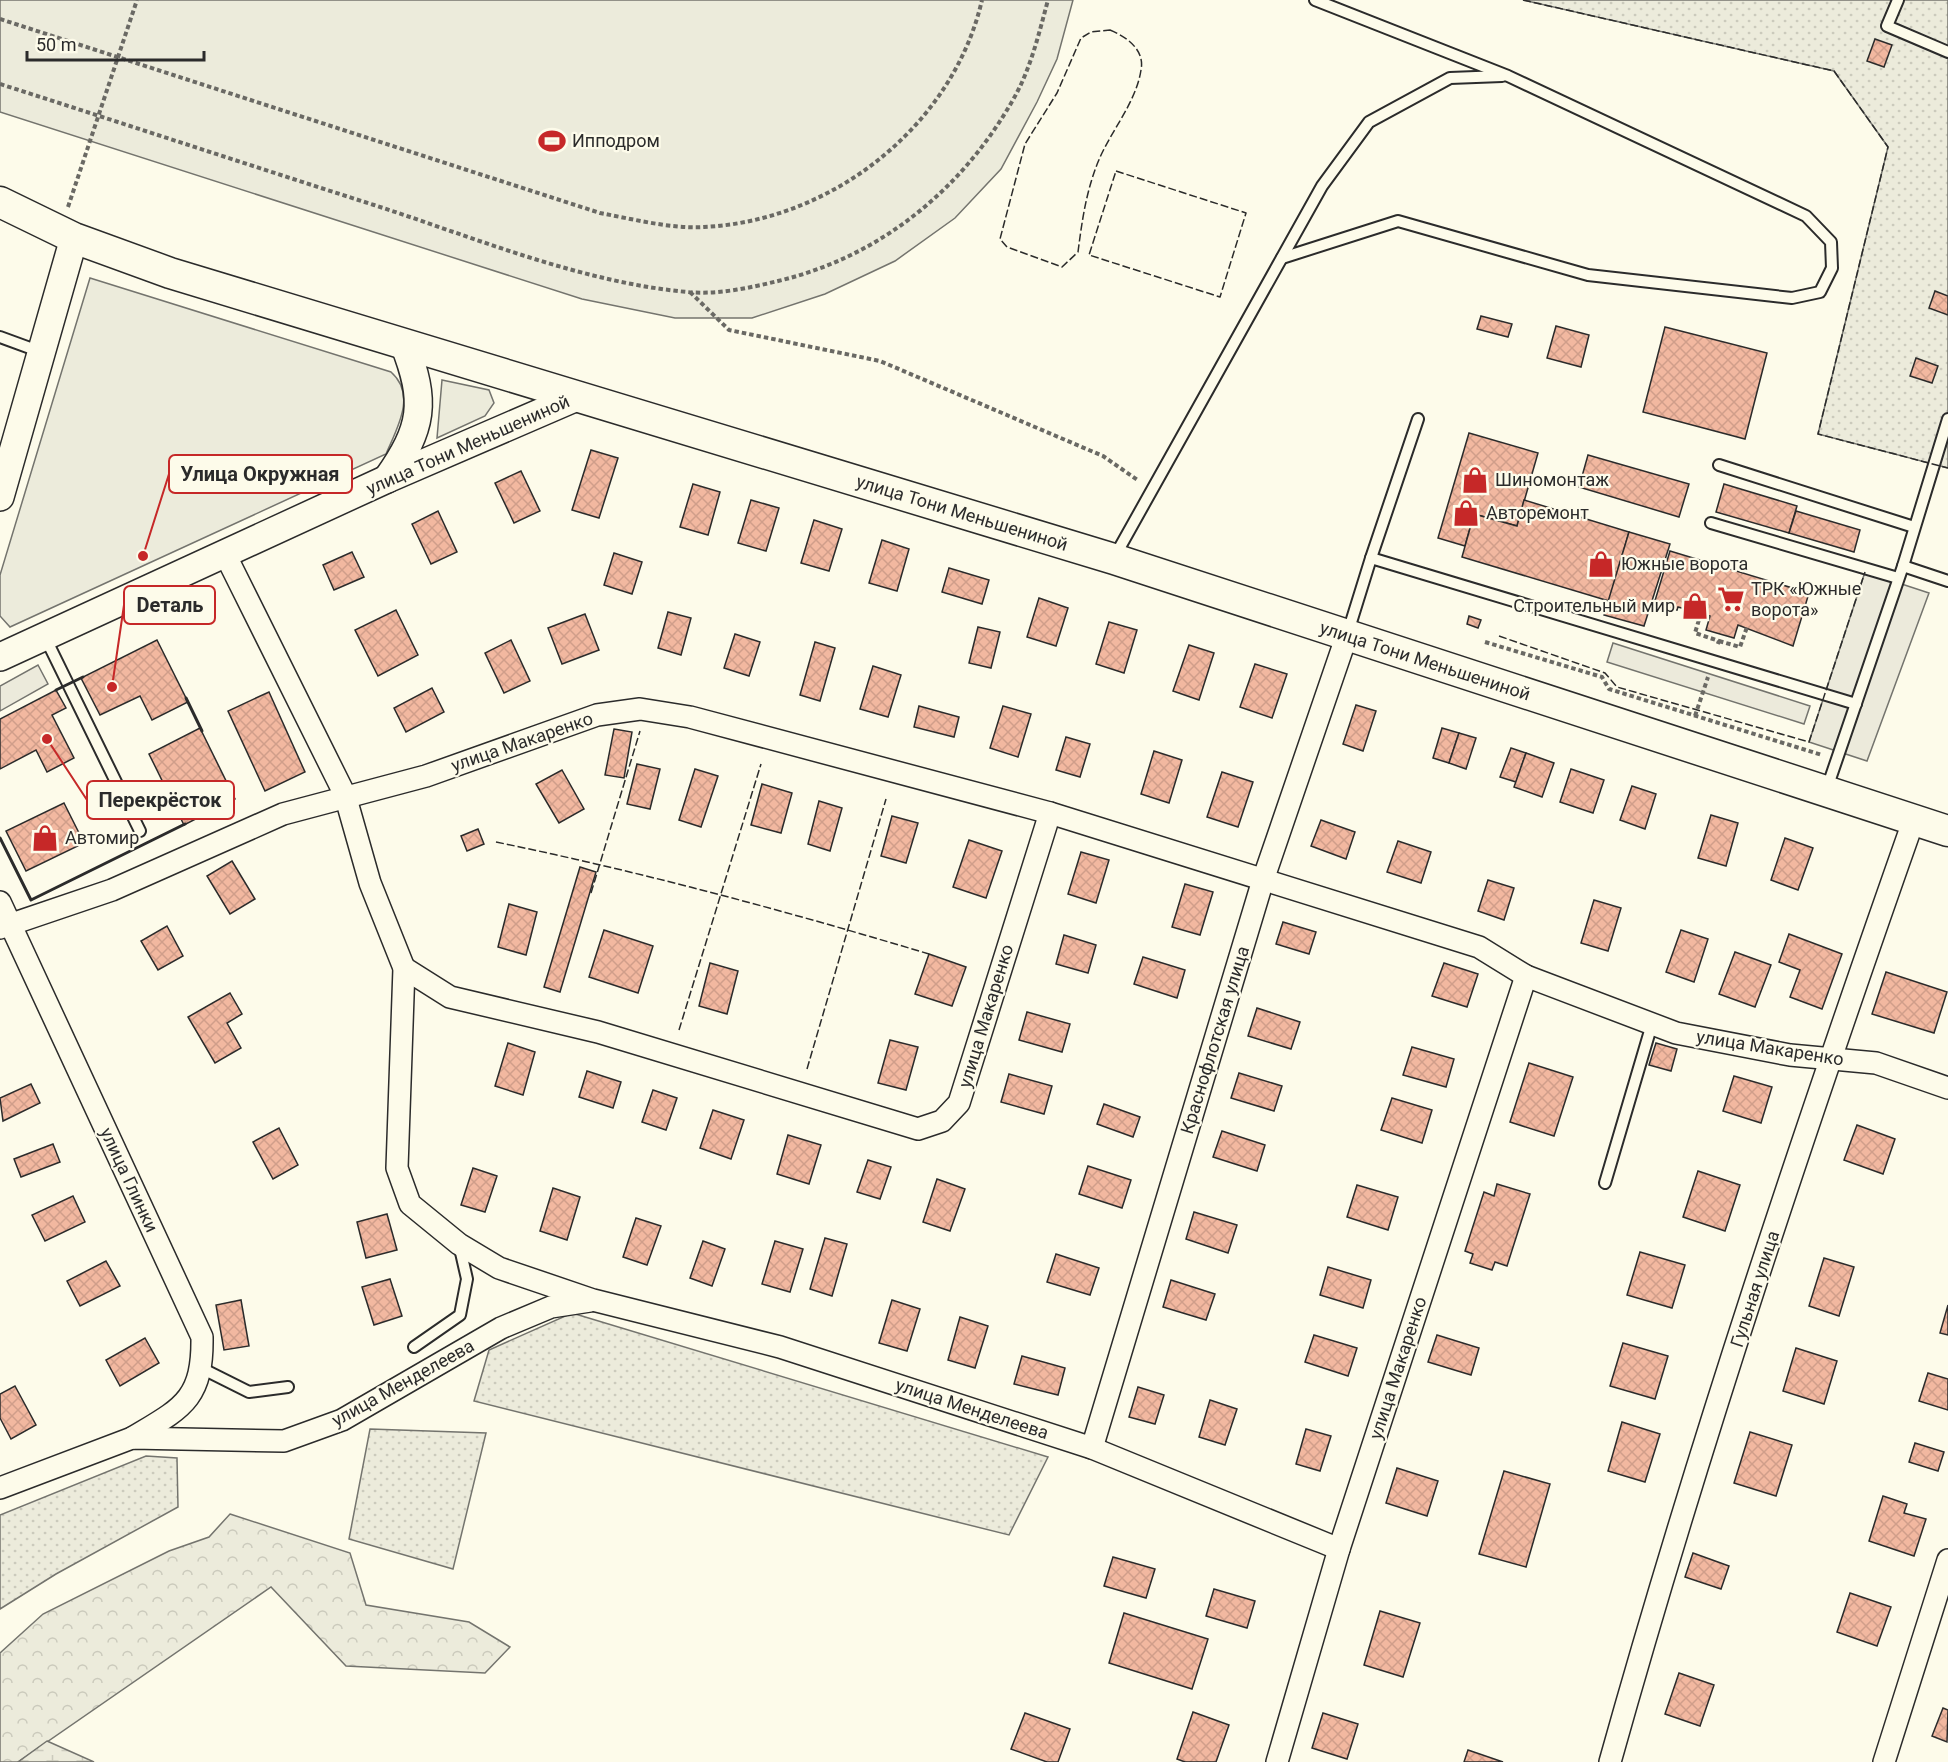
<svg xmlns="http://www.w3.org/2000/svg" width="1948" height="1762" font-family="Roboto,sans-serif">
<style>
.grass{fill:#ecebdb;stroke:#74746e;stroke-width:1.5}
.forest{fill:url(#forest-crowns);stroke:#74746e;stroke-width:1.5}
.wetland{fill:url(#wetland-marsh);stroke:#74746e;stroke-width:1.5}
.park{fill:url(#park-dots);stroke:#74746e;stroke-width:1.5}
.parking{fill:#eceadb;stroke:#74746e;stroke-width:1.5}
.building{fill:url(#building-cross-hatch);stroke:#2b2b2b;stroke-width:1.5}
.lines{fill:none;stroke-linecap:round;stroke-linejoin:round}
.service-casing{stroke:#2b2b2b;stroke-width:14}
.minor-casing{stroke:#2b2b2b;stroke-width:24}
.tertiary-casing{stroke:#2b2b2b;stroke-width:30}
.secondary-casing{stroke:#2b2b2b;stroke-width:33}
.path{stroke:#6a6964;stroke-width:4;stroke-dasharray:4.5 3;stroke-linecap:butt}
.service{stroke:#fdfbea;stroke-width:10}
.minor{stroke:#fdfbea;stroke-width:21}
.tertiary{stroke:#fdfbea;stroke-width:27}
.secondary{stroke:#fdfbea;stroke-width:30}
.fence{stroke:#2b2b2b;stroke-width:1.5;stroke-dasharray:8 3;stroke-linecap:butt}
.wall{stroke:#2b2b2b;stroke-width:3}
.labels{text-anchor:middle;stroke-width:4.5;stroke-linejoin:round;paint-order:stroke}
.poi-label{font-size:18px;fill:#2b2b2b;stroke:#fdfbea;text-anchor:start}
.street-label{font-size:18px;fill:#2b2b2b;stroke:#fdfbea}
.leader{fill:none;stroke:#c62828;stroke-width:2}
.callout-dot{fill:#c62828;stroke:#fdfbea;stroke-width:2}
.callout{fill:#fdfbea;stroke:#c62828;stroke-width:2}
.callout-label{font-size:20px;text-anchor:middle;font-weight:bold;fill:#2b2b2b}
</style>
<defs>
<pattern id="forest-crowns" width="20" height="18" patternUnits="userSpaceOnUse" patternTransform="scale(1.5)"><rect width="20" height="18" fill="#ecebdb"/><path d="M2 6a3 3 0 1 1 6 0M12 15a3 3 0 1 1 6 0" fill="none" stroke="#cbcabc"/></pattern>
<pattern id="wetland-marsh" width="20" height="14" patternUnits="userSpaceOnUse" patternTransform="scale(1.5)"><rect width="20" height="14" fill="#ecebdb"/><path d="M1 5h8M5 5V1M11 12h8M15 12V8" fill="none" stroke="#cbcabc"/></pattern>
<pattern id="park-dots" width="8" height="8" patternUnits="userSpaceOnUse" patternTransform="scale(1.5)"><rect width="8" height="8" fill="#ecebdb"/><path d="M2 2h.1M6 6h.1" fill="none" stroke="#cbcabc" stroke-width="1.8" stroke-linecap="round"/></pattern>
<pattern id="building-cross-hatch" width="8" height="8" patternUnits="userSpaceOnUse" patternTransform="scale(1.5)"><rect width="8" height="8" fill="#f2b8a0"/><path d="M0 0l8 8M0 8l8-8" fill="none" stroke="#d09e8a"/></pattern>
</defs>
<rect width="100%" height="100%" fill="#fdfbea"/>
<g class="grass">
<path d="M0 0H1073L1057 59 1037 102 1001 169 955 218 895 261 825 294 752 318H675L582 299 0 112Z"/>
<path d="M90 278 391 372C417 395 397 428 386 454L10 627 0 616V575Z"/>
<path d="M442 380 489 390 494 403 485 416 437 438Z"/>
</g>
<path class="forest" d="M230 1514 350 1553 366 1605 469 1622 510 1647 485 1673 346 1666 271 1587 18 1762H0V1653L43 1614 169 1551 209 1537Z"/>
<path class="wetland" d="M47 1741 94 1762H18Z"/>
<g class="park">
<path d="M1523 0H1948V468L1818 434 1888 147 1834 71Z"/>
<path d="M572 1313 1048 1457 1009 1535 474 1401 489 1350Z"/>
<path d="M370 1429 486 1433 453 1569 349 1539Z"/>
<path d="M146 1456 177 1458 178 1507 56 1574 0 1609V1515Z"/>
</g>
<g class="parking">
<path d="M1865 572 1929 593 1867 761 1809 742Z"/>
<path d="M1613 643 1810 706 1804 724 1607 662Z"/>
<path d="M38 665 48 684 0 711V686Z"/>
</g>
<g class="building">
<path d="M1875 39 1892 45 1884 67 1867 61Z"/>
<path d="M1935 291 1948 296V315L1929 308Z"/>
<path d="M1481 316 1512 324 1508 337 1477 329Z"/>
<path d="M1556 326 1589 335 1581 367 1547 358Z"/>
<path d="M1665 327 1767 353 1745 439 1643 412Z"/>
<path d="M1916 358 1938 366 1932 383 1910 376Z"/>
<path d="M1469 433 1538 453 1517 526 1474 514 1465 546 1438 538Z"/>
<path d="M591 450 618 458 599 518 572 510Z"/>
<path d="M1588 455 1689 484 1679 517 1579 487Z"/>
<path d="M521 471 540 511 514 523 495 483Z"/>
<path d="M693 484 720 492 708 535 680 527Z"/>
<path d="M1724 484 1797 506 1789 533 1716 512Z"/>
<path d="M751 500 779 508 766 551 738 543Z"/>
<path d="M1524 500 1629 532 1609 601 1462 557 1474 514 1517 526Z"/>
<path d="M438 511 457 552 431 564 412 524Z"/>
<path d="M1796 511 1860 530 1854 552 1789 533Z"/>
<path d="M814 520 842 529 829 571 801 563Z"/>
<path d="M1629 532 1670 544 1644 626 1604 615Z"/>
<path d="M882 540 909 549 897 591 869 583Z"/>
<path d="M1670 551 1809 593 1793 646 1738 625 1734 638 1706 630 1710 616 1678 607 1677 610 1654 604Z"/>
<path d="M352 552 364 577 334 590 323 565Z"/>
<path d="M614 553 642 562 632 594 604 585Z"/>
<path d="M949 568 989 580 982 604 942 592Z"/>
<path d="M1039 598 1068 608 1056 646 1027 637Z"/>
<path d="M396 610 418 655 378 676 355 630Z"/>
<path d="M668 612 691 618 681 655 658 648Z"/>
<path d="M585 614 599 650 562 664 548 628Z"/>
<path d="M1469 616 1481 620 1478 628 1467 624Z"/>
<path d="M1109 622 1137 630 1124 673 1096 664Z"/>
<path d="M978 627 1000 632 991 668 969 663Z"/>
<path d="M735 634 760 642 749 676 724 668Z"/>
<path d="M157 640 188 702 152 720 140 696 100 715 81 678Z"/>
<path d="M511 640 530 681 504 693 485 653Z"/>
<path d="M815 642 835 648 820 701 800 695Z"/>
<path d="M1189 645 1214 653 1199 700 1173 691Z"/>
<path d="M1255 664 1287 674 1272 718 1240 707Z"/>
<path d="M873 666 901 675 888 717 860 709Z"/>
<path d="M432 688 444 712 406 732 394 708Z"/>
<path d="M56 690 66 708 52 715 74 758 47 772 36 750 0 769V719Z"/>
<path d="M269 692 305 772 265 791 228 711Z"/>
<path d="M1356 705 1376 711 1363 751 1343 744Z"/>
<path d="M919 706 959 717 954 737 914 727Z"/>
<path d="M1003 706 1031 714 1018 757 990 748Z"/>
<path d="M200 728 235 799 184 825 149 754Z"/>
<path d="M1442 728 1459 733 1449 763 1433 758Z"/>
<path d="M614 729 632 732 624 778 605 775Z"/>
<path d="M1459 733 1476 738 1466 769 1449 763Z"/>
<path d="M1066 737 1090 744 1080 777 1056 770Z"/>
<path d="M1511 748 1526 753 1516 782 1500 777Z"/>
<path d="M1154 751 1182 760 1169 803 1141 794Z"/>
<path d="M1526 753 1554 763 1542 797 1514 787Z"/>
<path d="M637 764 660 769 650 809 627 804Z"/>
<path d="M695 769 718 776 701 827 679 820Z"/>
<path d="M1571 769 1604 780 1593 813 1560 802Z"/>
<path d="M562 770 584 809 559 823 536 784Z"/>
<path d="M1222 772 1253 782 1238 827 1207 817Z"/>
<path d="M762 784 792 793 781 833 751 825Z"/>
<path d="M1632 786 1656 794 1645 829 1620 820Z"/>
<path d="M819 801 842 808 830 851 808 844Z"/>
<path d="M64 803 84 843 26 871 6 831Z"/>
<path d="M1711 815 1738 823 1726 866 1698 858Z"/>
<path d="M892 816 918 823 906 863 881 856Z"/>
<path d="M1321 820 1355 832 1346 859 1311 846Z"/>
<path d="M478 829 484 844 467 851 461 836Z"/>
<path d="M1785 838 1813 848 1798 890 1771 880Z"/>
<path d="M969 840 1002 851 986 898 953 887Z"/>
<path d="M1398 841 1431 852 1421 883 1387 872Z"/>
<path d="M1081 852 1109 860 1096 903 1068 894Z"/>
<path d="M232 861 255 899 230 914 207 876Z"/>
<path d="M580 867 596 872 560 992 544 987Z"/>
<path d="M1488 880 1514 888 1504 920 1478 911Z"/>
<path d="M1185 884 1213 892 1200 935 1172 927Z"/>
<path d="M1594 900 1621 908 1608 951 1581 943Z"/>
<path d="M509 904 537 912 526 955 498 947Z"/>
<path d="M1283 922 1316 932 1309 954 1276 944Z"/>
<path d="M167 926 183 956 158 970 141 941Z"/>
<path d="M604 930 653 946 638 993 589 977Z"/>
<path d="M1681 930 1708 939 1694 982 1666 972Z"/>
<path d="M1789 934 1842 954 1822 1009 1790 997 1800 970 1779 962Z"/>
<path d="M1064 935 1096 945 1088 973 1056 964Z"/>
<path d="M1735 952 1771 965 1755 1007 1719 994Z"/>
<path d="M929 954 966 967 952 1006 915 994Z"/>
<path d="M1143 957 1185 970 1177 998 1134 984Z"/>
<path d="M710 963 738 971 727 1014 699 1006Z"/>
<path d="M1444 963 1478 974 1467 1007 1432 996Z"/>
<path d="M1886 972 1947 992 1934 1033 1872 1014Z"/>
<path d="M230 993 242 1014 227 1023 241 1048 215 1063 188 1017Z"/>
<path d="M1257 1008 1300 1022 1291 1049 1248 1036Z"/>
<path d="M1027 1012 1070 1024 1062 1052 1019 1040Z"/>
<path d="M890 1040 918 1047 906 1090 878 1083Z"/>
<path d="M508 1043 535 1052 523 1095 495 1086Z"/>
<path d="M1656 1043 1677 1049 1671 1071 1649 1065Z"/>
<path d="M1412 1047 1454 1059 1446 1087 1403 1075Z"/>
<path d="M1529 1063 1573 1077 1554 1136 1510 1122Z"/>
<path d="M587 1071 621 1082 613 1108 579 1097Z"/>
<path d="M1239 1073 1282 1086 1274 1111 1231 1098Z"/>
<path d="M1009 1074 1052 1086 1044 1114 1001 1102Z"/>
<path d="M1734 1076 1772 1087 1761 1123 1723 1111Z"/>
<path d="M31 1084 40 1103 3 1121 0 1098Z"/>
<path d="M653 1090 677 1098 666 1130 642 1122Z"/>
<path d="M1392 1098 1432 1110 1422 1143 1381 1130Z"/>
<path d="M1104 1104 1140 1117 1133 1137 1097 1124Z"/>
<path d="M713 1110 744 1120 731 1159 700 1148Z"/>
<path d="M1857 1125 1895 1139 1883 1174 1844 1160Z"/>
<path d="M279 1128 298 1165 273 1179 253 1142Z"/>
<path d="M1222 1131 1265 1145 1257 1171 1213 1157Z"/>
<path d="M788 1135 821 1145 809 1184 777 1174Z"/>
<path d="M53 1144 60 1162 21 1177 14 1159Z"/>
<path d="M868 1160 891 1167 880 1199 857 1192Z"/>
<path d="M1088 1166 1131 1180 1122 1208 1079 1194Z"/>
<path d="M473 1168 497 1176 485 1212 461 1205Z"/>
<path d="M1698 1171 1740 1185 1725 1231 1683 1217Z"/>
<path d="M937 1179 965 1189 950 1231 923 1222Z"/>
<path d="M1497 1184 1530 1194 1507 1266 1495 1262 1492 1270 1470 1263 1473 1254 1465 1251 1484 1192 1494 1196Z"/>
<path d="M1357 1185 1398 1197 1388 1230 1347 1217Z"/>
<path d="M553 1188 580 1197 567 1240 540 1231Z"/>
<path d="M73 1196 85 1222 45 1241 32 1215Z"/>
<path d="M1194 1212 1237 1225 1228 1253 1186 1239Z"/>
<path d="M387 1214 397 1250 366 1258 357 1222Z"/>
<path d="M636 1218 661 1226 647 1265 623 1257Z"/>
<path d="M825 1238 847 1244 832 1296 810 1289Z"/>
<path d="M703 1241 725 1249 712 1286 690 1278Z"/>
<path d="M775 1241 803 1249 790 1292 762 1284Z"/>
<path d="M1640 1252 1685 1265 1672 1308 1627 1295Z"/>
<path d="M1056 1254 1099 1268 1090 1295 1047 1282Z"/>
<path d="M1824 1258 1854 1267 1839 1316 1809 1306Z"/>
<path d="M106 1261 120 1286 80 1306 67 1281Z"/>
<path d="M1328 1267 1371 1280 1363 1308 1320 1295Z"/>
<path d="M390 1279 402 1316 374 1325 362 1287Z"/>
<path d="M1171 1280 1215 1294 1206 1320 1163 1307Z"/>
<path d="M241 1300 249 1346 224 1350 216 1305Z"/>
<path d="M892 1300 920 1309 907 1351 879 1343Z"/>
<path d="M1948 1305V1335L1940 1333Z"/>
<path d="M960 1317 988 1326 975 1368 948 1360Z"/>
<path d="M1314 1335 1357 1348 1348 1376 1305 1362Z"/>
<path d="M1437 1335 1479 1348 1471 1375 1428 1362Z"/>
<path d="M145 1338 159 1363 120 1386 106 1360Z"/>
<path d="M1623 1343 1668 1356 1655 1399 1610 1386Z"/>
<path d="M1796 1348 1837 1361 1824 1404 1783 1391Z"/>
<path d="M1022 1356 1065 1368 1058 1395 1014 1384Z"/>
<path d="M1928 1373 1948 1379V1410L1919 1401Z"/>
<path d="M15 1386 36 1425 11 1439 0 1418V1394Z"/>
<path d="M1138 1387 1164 1395 1155 1424 1129 1417Z"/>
<path d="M1210 1400 1237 1409 1225 1445 1199 1437Z"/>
<path d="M1622 1422 1660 1434 1645 1482 1608 1471Z"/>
<path d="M1306 1429 1331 1436 1320 1471 1296 1464Z"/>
<path d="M1750 1432 1792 1445 1776 1496 1734 1483Z"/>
<path d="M1915 1443 1944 1452 1938 1471 1909 1462Z"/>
<path d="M1397 1468 1438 1481 1427 1516 1386 1503Z"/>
<path d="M1504 1471 1550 1484 1526 1567 1479 1554Z"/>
<path d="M1883 1496 1907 1504 1904 1513 1926 1519 1914 1556 1869 1541Z"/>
<path d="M1693 1553 1729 1566 1721 1589 1685 1577Z"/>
<path d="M1113 1557 1155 1569 1146 1598 1104 1586Z"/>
<path d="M1214 1589 1255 1601 1247 1628 1206 1616Z"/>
<path d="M1850 1593 1891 1607 1877 1646 1837 1632Z"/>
<path d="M1380 1611 1420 1623 1403 1677 1364 1665Z"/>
<path d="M1124 1613 1208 1639 1192 1689 1109 1663Z"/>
<path d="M1679 1673 1714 1685 1700 1726 1665 1714Z"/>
<path d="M1943 1708 1948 1710 1947 1742 1932 1736Z"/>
<path d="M1193 1712 1229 1725 1216 1762H1185L1177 1759Z"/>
<path d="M1025 1713 1070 1729 1058 1762H1047L1011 1749Z"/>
<path d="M1323 1713 1358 1724 1347 1759 1312 1748Z"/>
<path d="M1468 1750 1503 1762H1464Z"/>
</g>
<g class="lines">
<defs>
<g id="service">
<path d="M1898 0 1887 26 1948 52"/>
<path d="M1282 258 1398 221 1588 275 1792 298 1820 292 1832 268 1831 242 1806 216 1508 76 1315 0"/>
<path d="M0 337 41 352"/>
<path d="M1719 465 1914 527"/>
<path d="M1711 523 1898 578"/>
<path d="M1115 556 1322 186 1369 122 1450 78 1502 76"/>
<path d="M1371 558 1418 419"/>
<path d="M1903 566 1948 581"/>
<path d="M1348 632 1371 558 1856 704"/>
<path d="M45 637 140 831"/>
<path d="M1826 791 1903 566 1948 419"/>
<path d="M1605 1183 1652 1024"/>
<path d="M414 1347 460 1315 467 1279 459 1244"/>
<path d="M203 1369 249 1392 288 1387"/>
</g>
<g id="minor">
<path d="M225 554 345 795 370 883 404 968 397 1168 410 1204 459 1244 499 1268 593 1300 780 1347 1092 1448 1339 1549"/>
<path d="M0 902 202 1337C203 1400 182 1408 132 1438"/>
<path d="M0 928 112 890 283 814 426 776 597 715 640 709 690 717 1050 813 1479 947 1526 976 1676 1033 1790 1055 1876 1063 1948 1088"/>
<path d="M404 968 450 997 598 1032 918 1129 942 1121 959 1103 1050 813"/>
<path d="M1092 1448 1263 880 1347 635"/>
<path d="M0 1488 132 1438 284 1441 342 1420 501 1328 551 1307 590 1301"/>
<path d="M1277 1762 1339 1549 1526 976"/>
<path d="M1610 1762C1699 1444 1804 1131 1914 819"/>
<path d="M1884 1762 1948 1560"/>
</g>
<g id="tertiary">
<path d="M387 479C423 428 427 402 404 344"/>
<path d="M0 497 74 238"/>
<path d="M0 657 387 479 579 396"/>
</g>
<path id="secondary" d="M0 202 74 238 170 273 1114 559 1948 831"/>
</defs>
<use href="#service" class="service-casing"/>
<use href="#minor" class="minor-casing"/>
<use href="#tertiary" class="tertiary-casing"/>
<use href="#secondary" class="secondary-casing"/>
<g class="path">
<path d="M0 19 600 213C633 219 670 229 704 227 832 221 953 126 982 0"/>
<path d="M0 84C125 124 249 165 374 205 476 238 580 282 687 292 717 295 749 288 778 281 880 257 963 189 1014 98 1031 68 1039 33 1048 0"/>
<path d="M68 207 137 0"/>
<path d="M690 292 729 330 880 361 1103 456 1139 481"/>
<path d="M1701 613 1695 633 1719 641 1717 646"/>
<path d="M1719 641 1740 647 1747 627"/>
<path d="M1485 642 1602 677 1609 689 1822 755"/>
<path d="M1695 716 1708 677"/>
</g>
<use href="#service" class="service"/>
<use href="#minor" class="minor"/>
<use href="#tertiary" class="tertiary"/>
<use href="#secondary" class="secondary"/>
<g class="fence">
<path d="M1523 0 1834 71 1888 147 1818 434 1948 468"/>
<path d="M1110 30C1127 37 1145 50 1141 70 1136 103 1110 132 1098 162 1086 192 1082 221 1078 252L1062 267 1007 247 1000 239 1025 144 1057 93 1081 38 1091 32Z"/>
<path d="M1116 171 1246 213 1220 297 1089 255Z"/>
<path d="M1499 636 1605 673 1617 687 1809 742 1865 572"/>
<path d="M496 842C642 872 786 911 929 954"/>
<path d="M591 893 640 731"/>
<path d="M679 1030 761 764"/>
<path d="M807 1069 886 799"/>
</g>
<g class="wall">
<path d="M56 690 83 677"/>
<path d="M186 698 202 731"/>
<path d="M0 838 31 900 185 824"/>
</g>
</g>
<defs>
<symbol id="stadium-bare" viewBox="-9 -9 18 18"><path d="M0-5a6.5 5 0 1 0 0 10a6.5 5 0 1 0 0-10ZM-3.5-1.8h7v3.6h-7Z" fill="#c62828" stroke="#fdfbea" stroke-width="2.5" paint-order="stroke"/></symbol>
<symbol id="shop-bare" viewBox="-9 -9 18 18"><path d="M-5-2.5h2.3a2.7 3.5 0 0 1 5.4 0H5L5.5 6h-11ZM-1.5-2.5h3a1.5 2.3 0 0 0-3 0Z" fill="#c62828" stroke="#fdfbea" stroke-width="2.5" paint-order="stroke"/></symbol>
<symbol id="supermarket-bare" viewBox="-9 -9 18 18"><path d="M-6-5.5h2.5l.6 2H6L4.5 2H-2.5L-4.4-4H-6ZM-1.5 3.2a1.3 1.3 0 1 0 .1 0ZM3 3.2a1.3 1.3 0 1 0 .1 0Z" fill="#c62828" stroke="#fdfbea" stroke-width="2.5" paint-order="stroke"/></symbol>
</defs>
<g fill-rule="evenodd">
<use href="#stadium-bare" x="533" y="122" width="38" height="38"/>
<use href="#shop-bare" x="1456" y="461" width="38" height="38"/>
<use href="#shop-bare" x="1447" y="494" width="38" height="38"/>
<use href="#shop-bare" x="1582" y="545" width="38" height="38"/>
<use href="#supermarket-bare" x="1712" y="580" width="38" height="38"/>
<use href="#shop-bare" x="1676" y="587" width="38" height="38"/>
<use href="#shop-bare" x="26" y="819" width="38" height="38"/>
</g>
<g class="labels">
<g class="poi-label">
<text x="572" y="147">Ипподром</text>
<text x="1495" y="486">Шиномонтаж</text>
<text x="1486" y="519">Авторемонт</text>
<text x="1621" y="570">Южные ворота</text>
<text x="1751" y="595">ТРК «Южные<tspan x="1751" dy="21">ворота»</tspan></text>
<text x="1675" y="612" text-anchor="end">Строительный мир</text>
<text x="65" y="844">Автомир</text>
</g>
<g class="street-label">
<text transform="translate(468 445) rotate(-24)" y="6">улица Тони Меньшениной</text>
<text transform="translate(962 513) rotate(17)" y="6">улица Тони Меньшениной</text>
<text transform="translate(1425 661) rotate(18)" y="6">улица Тони Меньшениной</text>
<text transform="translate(522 742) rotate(-19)" y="6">улица Макаренко</text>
<text transform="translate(986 1016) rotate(-73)" y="6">улица Макаренко</text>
<text transform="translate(1215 1040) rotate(-73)" y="6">Краснофлотская улица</text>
<text transform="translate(1770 1048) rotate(9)" y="6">улица Макаренко</text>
<text transform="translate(129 1180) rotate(65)" y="6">улица Глинки</text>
<text transform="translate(1755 1289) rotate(-72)" y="6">Гульная улица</text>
<text transform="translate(1398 1368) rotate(-72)" y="6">улица Макаренко</text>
<text transform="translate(403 1383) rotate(-29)" y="6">улица Менделеева</text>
<text transform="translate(972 1409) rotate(18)" y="6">улица Менделеева</text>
</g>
</g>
<path class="leader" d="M143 556L169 474M112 687L124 605M47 739L87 800"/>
<g class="callout-dot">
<circle cx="143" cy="556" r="6"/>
<circle cx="112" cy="687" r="6"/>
<circle cx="47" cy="739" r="6"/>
</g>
<g class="callout">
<rect x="169" y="455" width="183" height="38" rx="6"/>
<rect x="124" y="586" width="91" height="38" rx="6"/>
<rect x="87" y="781" width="147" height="38" rx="6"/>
</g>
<g class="callout-label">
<text x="260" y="481">Улица Окружная</text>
<text x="170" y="612">Dеталь</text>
<text x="160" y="807">Перекрёсток</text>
</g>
<path d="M27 51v9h177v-9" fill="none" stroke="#2b2b2b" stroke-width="3"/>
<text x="36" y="51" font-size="18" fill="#2b2b2b" stroke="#fdfbea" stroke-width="4.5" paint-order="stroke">50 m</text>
</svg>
